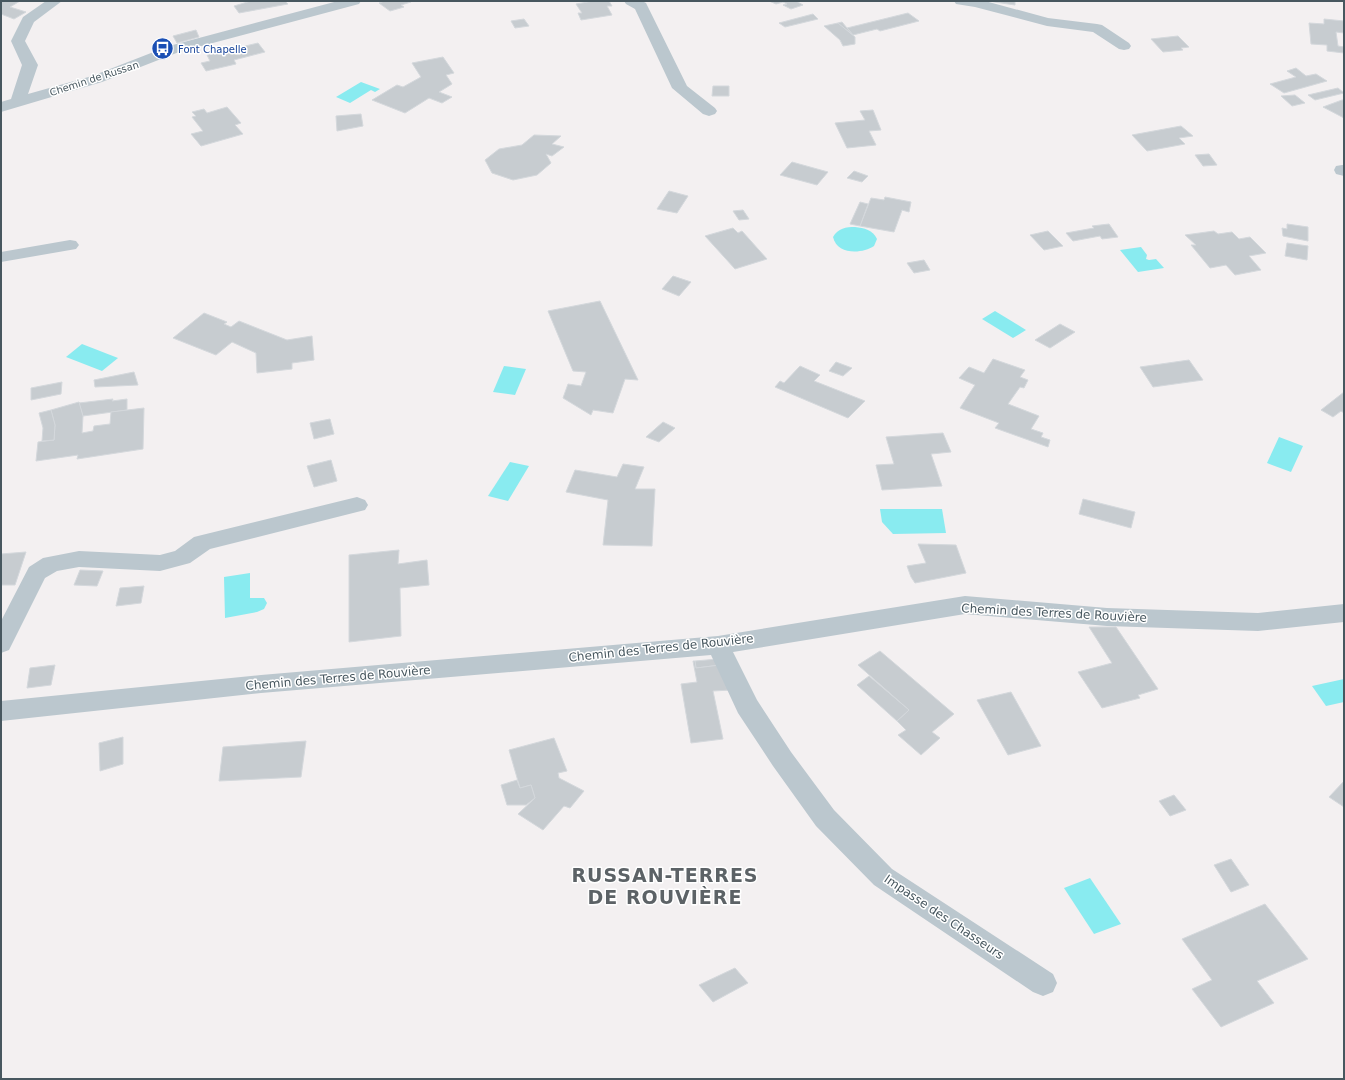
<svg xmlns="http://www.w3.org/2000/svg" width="1345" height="1080" font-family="'DejaVu Sans',sans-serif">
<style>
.water{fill:#89ebf0}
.building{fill:#c7ccd0;stroke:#d4d8dc}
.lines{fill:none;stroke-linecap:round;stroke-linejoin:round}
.minor{fill:#bbc7ce;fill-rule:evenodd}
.labels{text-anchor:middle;stroke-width:3;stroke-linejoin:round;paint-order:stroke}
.far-transit-label{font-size:10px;fill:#164399;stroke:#fff;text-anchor:start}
.far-street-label{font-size:10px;fill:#47575f;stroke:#fff}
.street-label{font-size:12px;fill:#47575f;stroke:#fff}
.near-district-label{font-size:19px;font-weight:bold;letter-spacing:1px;fill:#5c6266;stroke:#fff}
</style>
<rect width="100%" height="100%" fill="#f3f0f1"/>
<g class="water">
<path d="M361 82 380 89 375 92 371 90 350 103 336 97Z"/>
<path d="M855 227C864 228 873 230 877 239L874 246C862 254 837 255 833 237 838 228 846 227 855 227Z"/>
<path d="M1141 247 1147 255 1146 259 1149 260 1156 259 1164 268 1138 272 1120 250Z"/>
<path d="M995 311 1026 330 1013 338 982 319Z"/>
<path d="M82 344 118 358 102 371 66 357Z"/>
<path d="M504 366 526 369 515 395 493 392Z"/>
<path d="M1279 437 1303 446 1291 472 1267 463Z"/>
<path d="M510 462 529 466 508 501 488 496Z"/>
<path d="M880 509H942L946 533 893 534 882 522Z"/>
<path d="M250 573V598H264L267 603 264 609 257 612 225 618 224 577Z"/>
<path d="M1344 679V702L1326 706 1312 686Z"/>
<path d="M1090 878 1121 924 1094 934 1064 888Z"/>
</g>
<g class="building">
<path d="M1 1H20L10 7 26 12 14 19 1 14Z"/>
<path d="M251 1H285L288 4 239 13 234 6Z"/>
<path d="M385 1H410L411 2 401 5 404 7 390 11 379 3Z"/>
<path d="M594 1H609L612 6H607L612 15 581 20 578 13H582L576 4Z"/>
<path d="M769 1H796L803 5 791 9 783 5 787 4 783 2 776 4Z"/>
<path d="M988 1H1015V5Z"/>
<path d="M908 13 919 21 880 31 877 29 853 35 847 28Z"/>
<path d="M813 14 818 19 785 27 779 23Z"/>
<path d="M524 19 529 26 515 28 511 21Z"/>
<path d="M1324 19 1344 21V33L1336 32 1338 46 1344 47V53L1327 51V45L1311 44 1309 23 1324 24Z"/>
<path d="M842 22 847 28 853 35 838 24V23Z"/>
<path d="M838 23 855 37V44L843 46 840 40 824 26Z"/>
<path d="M196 30 199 37 177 43 173 36Z"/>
<path d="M1178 36 1189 47 1181 48 1183 50 1163 52 1151 39Z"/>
<path d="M258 43 265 52 234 60 236 64 206 71 201 63 210 61 207 55Z"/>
<path d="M443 57 454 73 446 75 452 84 439 92 452 97 442 103 429 98 405 113 372 100 397 85 403 87 421 77 412 63Z"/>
<path d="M1296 68 1306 76 1316 74 1327 81 1284 93 1270 84 1296 77 1287 71Z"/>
<path d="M713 86H729V96H712Z"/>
<path d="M1338 88 1344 93 1315 100 1308 95Z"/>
<path d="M1295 95 1305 103 1292 106 1281 96Z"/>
<path d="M1342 100H1344V118L1323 107Z"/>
<path d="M227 107 241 123 235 125 243 134 201 146 191 134 203 131 192 117 196 116 192 112 204 109 207 113Z"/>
<path d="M873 110 881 130 869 131 876 145 847 148 835 123 865 120 860 111Z"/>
<path d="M361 114 363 126 337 131 336 116Z"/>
<path d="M1181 126 1193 136 1179 138 1185 144 1147 151 1132 135Z"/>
<path d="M534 135 561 136 552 144 564 147 552 156 546 154 551 163 537 175 513 180 492 173 485 160 499 149 522 145Z"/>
<path d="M1209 154 1217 165 1203 166 1195 155Z"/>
<path d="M792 162 828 172 817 185 780 175Z"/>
<path d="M854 171 868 176 862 182 847 178Z"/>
<path d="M669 191 688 196 677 213 657 209Z"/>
<path d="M885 197 911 202 909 212 902 210 894 232 860 226 871 198 884 200Z"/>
<path d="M860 202 868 204 860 226 850 224Z"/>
<path d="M743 210 749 219 739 220 733 211Z"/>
<path d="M1109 224 1118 237 1102 239 1100 236 1073 241 1066 233 1094 228 1092 226Z"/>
<path d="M1287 224 1308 227V241L1283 236 1282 228 1287 229Z"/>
<path d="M733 228 738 233 742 231 767 259 735 269 705 236Z"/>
<path d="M1048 231 1063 246 1044 250 1030 235Z"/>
<path d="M1214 231 1218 234 1232 232 1239 239 1250 237 1266 253 1249 256 1261 270 1235 275 1226 265 1210 268 1191 245H1196L1185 235Z"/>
<path d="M1287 243 1308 246 1307 260 1285 256Z"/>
<path d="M924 260 930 270 914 273 907 263Z"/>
<path d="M673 276 691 282 679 296 662 289Z"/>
<path d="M600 301 638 380 625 379 613 413 593 410 591 415 563 398 568 384 581 386 586 372 573 371 548 311Z"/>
<path d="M204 313 227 322 224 324 231 327 239 321 287 340 312 336 314 360 292 363V369L257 373 256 353 232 342 216 355 173 338Z"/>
<path d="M1060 324 1075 332 1050 348 1035 340Z"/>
<path d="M993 359 1025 370 1020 377 1028 380 1024 388 1020 387 1008 404 1039 416 1031 429 1043 433 1041 437 1050 440 1048 447 995 428 999 423 960 408 975 385 959 378 969 367 984 373Z"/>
<path d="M1189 360 1203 380 1153 387 1140 367Z"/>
<path d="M836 362 852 368 843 376 829 371Z"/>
<path d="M800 366 820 375 814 381 865 401 848 418 775 387 780 381 784 383Z"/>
<path d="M134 372 138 385 95 387 94 380Z"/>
<path d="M62 382 61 394 31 400V388Z"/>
<path d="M1344 392V413L1341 411 1333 417 1321 410Z"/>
<path d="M113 399 112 401 127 399V410L83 416 79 403Z"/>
<path d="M79 402 83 416 82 433 93 431 94 426 110 424 111 412 144 408 143 449 77 459 78 455 36 461 38 442 54 440 55 425 51 410Z"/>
<path d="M51 410 55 425 54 440 42 441 43 428 39 413Z"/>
<path d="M330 419 334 434 314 439 310 423Z"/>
<path d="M663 422 675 428 659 442 646 437Z"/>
<path d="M943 433 951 452 931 454 942 486 882 490 876 465 894 464 886 437Z"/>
<path d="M331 460 337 481 314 487 307 466Z"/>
<path d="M623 464 644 467 635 489H655L652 546 603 545 608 500 566 492 575 470 617 477Z"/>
<path d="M1083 499 1135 512 1131 528 1079 514Z"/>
<path d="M918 544 956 545 966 573 915 583 911 577 907 566 926 563Z"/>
<path d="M399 550 398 564 427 560 429 585 400 588 401 636 349 642V555Z"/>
<path d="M26 552 15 585H1V554Z"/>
<path d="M80 570 103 571 97 586 74 585Z"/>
<path d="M144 586 141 603 116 606 120 588Z"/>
<path d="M1089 627H1116L1158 689 1138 695 1140 698 1102 708 1078 672 1112 663Z"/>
<path d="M880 651 954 714 932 732 940 738 921 755 898 735 906 730 897 721 909 710 858 665Z"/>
<path d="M718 659 720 665 696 668 695 661Z"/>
<path d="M693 661H695L696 668 720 665 731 690 713 691 723 739 691 743 681 684 697 682Z"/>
<path d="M55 665 51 685 27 688 30 668Z"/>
<path d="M869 676 909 710 897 721 857 685Z"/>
<path d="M1011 692 1041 746 1008 755 977 700Z"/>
<path d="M123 737V764L100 771 99 743Z"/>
<path d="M554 738 567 771 558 773 559 778 584 791 570 808 564 806 543 830 518 814 535 798 531 785 520 788 509 750Z"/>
<path d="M306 741 301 777 219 781 223 747Z"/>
<path d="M517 780 520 788 531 785 535 798 526 805H507L501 785Z"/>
<path d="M1344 781V807L1329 797Z"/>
<path d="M1174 795 1186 810 1170 816 1159 801Z"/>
<path d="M1231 859 1249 885 1231 892 1214 865Z"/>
<path d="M1265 904 1308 959 1257 981 1274 1003 1221 1027 1192 989 1212 980 1182 939Z"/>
<path d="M735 968 748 983 713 1002 699 985Z"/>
</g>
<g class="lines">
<g class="minor">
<path d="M46 1H62L34 22 25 41 38 65 28 94 92 76 169 46 338 1H361L359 4 179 52 102 82 1 112V102L11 99 22 65 11 41 23 17Z"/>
<path d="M624 1H642L646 3 687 86 715 108 717 111 715 114 709 116 703 114 672 88 635 9 626 4Z"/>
<path d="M954 1H985L1048 18 1097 24 1102 25 1129 43 1131 46 1129 49 1124 50 1119 49 1093 32 1047 26 975 7 956 4Z"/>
<path d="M1342 165H1344V176L1336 174 1334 170 1336 166Z"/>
<path d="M70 240 76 241 79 245 76 249 1 262V252Z"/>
<path d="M357 497 365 500 368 505 365 510 210 549 190 563 160 571 79 567 57 571 45 578 9 650 1 653V621L29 567 43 558 79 551 160 555 175 551 194 537 202 535Z"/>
<path d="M965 596 1107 608 1258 613 1344 604V622L1258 631 1107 626 965 614 733 652 757 700 791 752 834 810 892 869 1053 974 1057 983 1053 992 1043 996 1033 992 874 885 816 826 773 766 738 713 711 655 261 693 1 721V701L261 675 718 636Z"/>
</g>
</g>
<defs>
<symbol id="bus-disc" viewBox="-11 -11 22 22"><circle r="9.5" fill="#1a4fb4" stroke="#fff"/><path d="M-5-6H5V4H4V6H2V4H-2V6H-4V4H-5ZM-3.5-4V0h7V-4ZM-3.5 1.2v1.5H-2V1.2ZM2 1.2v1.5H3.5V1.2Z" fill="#fff"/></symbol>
</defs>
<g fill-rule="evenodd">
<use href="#bus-disc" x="150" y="36" width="25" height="25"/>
</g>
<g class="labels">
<g class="far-transit-label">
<text x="178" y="53">Font Chapelle</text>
</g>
<g class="far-street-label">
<text transform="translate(94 78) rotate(-18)" y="4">Chemin de Russan</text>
</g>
<g class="street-label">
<text transform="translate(1054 613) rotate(3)" y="4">Chemin des Terres de Rouvière</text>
<text transform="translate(661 648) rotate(-6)" y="4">Chemin des Terres de Rouvière</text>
<text transform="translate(338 678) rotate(-5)" y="4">Chemin des Terres de Rouvière</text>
<text transform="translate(944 917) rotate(34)" y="4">Impasse des Chasseurs</text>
</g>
<g class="near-district-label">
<text x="665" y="882">RUSSAN-TERRES<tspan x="665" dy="22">DE ROUVIÈRE</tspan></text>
</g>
</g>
<rect width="1345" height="1080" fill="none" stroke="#47575f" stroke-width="4"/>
</svg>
